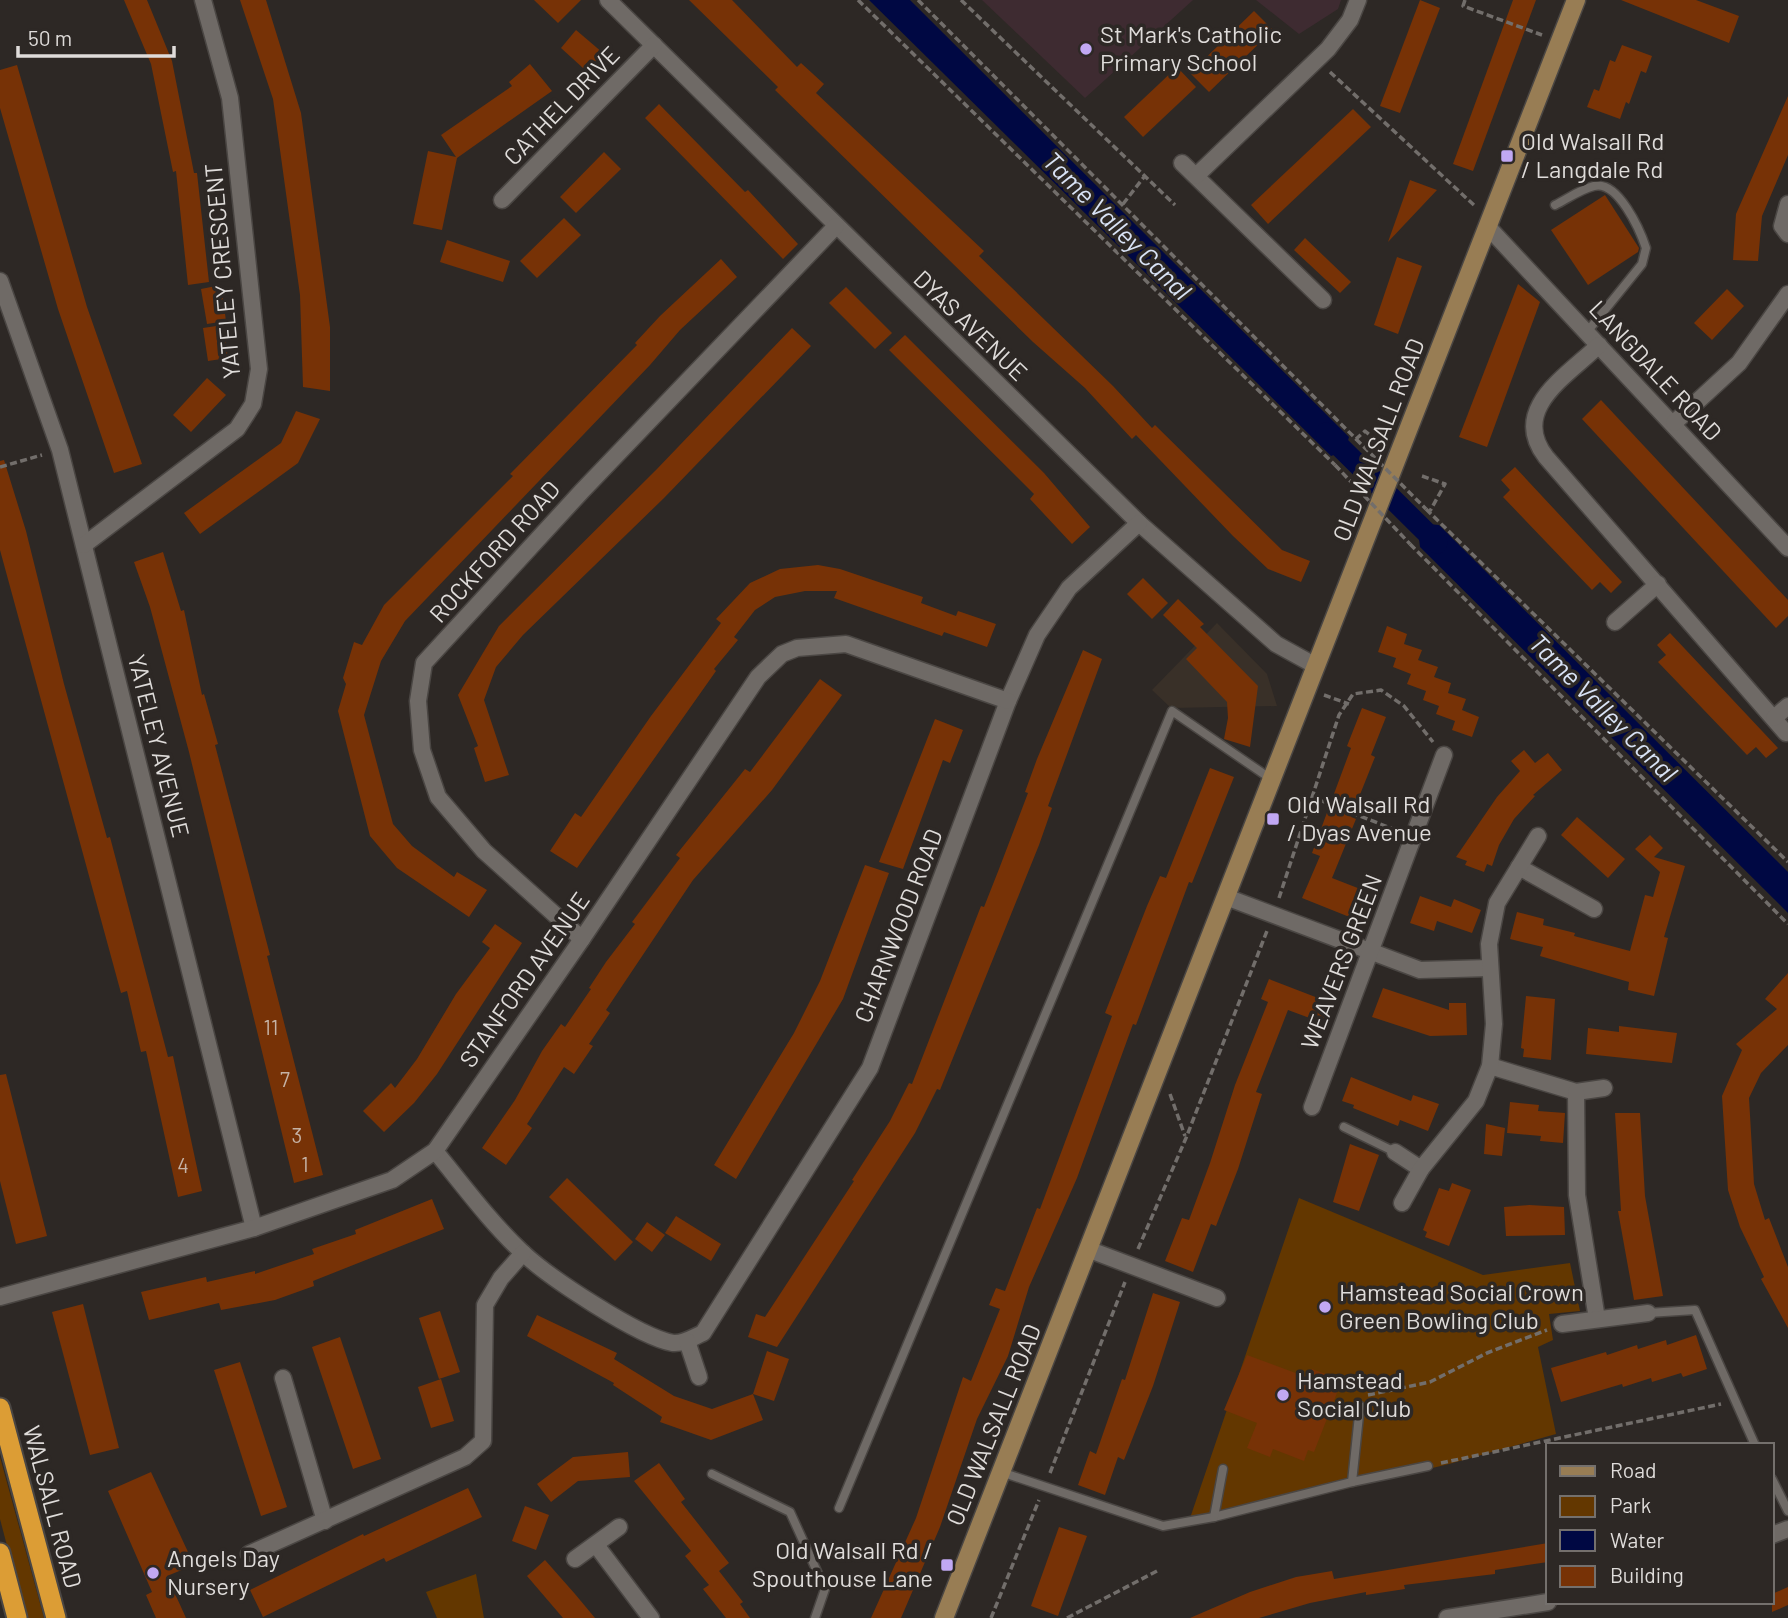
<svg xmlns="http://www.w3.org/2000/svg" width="1788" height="1618" font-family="Barlow,sans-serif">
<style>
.built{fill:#393028}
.education{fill:#3e2b31}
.green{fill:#633700}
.water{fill:#000843}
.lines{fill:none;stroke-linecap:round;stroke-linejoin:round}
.canal{stroke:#000843;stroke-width:21}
.building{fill:#773206}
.service-casing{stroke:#4a4643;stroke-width:11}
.minor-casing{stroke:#4a4643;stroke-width:19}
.secondary-casing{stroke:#4a4643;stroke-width:21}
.trunk-casing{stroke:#4a4643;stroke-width:23}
.path{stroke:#726e6b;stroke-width:3.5;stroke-dasharray:7 3.5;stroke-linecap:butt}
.service{stroke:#6f6a66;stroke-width:8}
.minor{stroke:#6f6a66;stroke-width:16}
.secondary{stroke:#987d54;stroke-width:18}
.trunk{stroke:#dc9d35;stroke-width:19}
.path-bridge{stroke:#726e6b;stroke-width:3.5;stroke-dasharray:7 3.5;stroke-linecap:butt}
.poi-dot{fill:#c1a8f3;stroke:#2d2825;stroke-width:2.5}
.labels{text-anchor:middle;stroke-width:7;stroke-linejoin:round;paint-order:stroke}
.number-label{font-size:21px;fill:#c5b2a5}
.poi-label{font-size:24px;fill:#dfdcda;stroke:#2d2825;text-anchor:start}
.street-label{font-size:24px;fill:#dfdcda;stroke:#2d2825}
.water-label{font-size:26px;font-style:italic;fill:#d9e3f6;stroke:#2d2825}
</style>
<rect width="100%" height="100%" fill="#2d2825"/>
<path class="built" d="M1217 623 1267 674 1277 706 1171 708 1152 690Z"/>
<g class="education">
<path d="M982 0H1193L1085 98Z"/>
<path d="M1256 0H1341L1338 9 1299 34Z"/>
</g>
<g class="green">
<path d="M1299 1198 1483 1275 1570 1263 1580 1311 1549 1314 1553 1340 1538 1347 1556 1434 1449 1464 1187 1527Z"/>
<path d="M0 1457 44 1618H26L0 1519Z"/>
<path d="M476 1574 484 1618H437L426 1592Z"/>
</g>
<g class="water">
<path d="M869 0H910L1349 437 1345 451 1331 456Z"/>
<path d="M1417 523 1439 525 1788 872V913L1420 547Z"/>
</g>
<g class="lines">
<path class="canal" d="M1326 433 1437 543"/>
</g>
<g class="building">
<path d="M124 0H147L172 61 194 173H197L209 282 188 285 176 171 173 172 151 64Z"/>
<path d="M240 0H266L301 113 330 327V391L303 387 300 295 273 99Z"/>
<path d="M534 0H581L558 23Z"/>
<path d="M689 0H732L797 67 801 63 824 84 816 93 984 251 979 256 1113 386 1152 428 1155 425 1282 550 1310 561 1301 582 1268 569 1233 536 1136 435 1132 439 1085 388 1033 342 775 90 778 87Z"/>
<path d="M1420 0 1440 8 1400 113 1380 106Z"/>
<path d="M1513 0H1536L1473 171 1453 164Z"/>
<path d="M1621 0H1696L1739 16 1729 43Z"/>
<path d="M1254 11 1273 30 1209 92 1190 73Z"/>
<path d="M576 30 603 53 590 68H583L561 48Z"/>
<path d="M1622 45 1652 56 1646 73 1641 71 1629 104 1626 102 1620 119 1587 107 1594 89 1599 91 1610 60 1615 62Z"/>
<path d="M530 64 552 91 457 158 442 230 413 224 428 151 456 157 441 135 512 86 509 82Z"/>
<path d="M17 65 87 307 142 464 114 473 58 309 0 108V70Z"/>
<path d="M1177 67 1196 87 1143 137 1124 117Z"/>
<path d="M1788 96V155L1762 216 1758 261 1733 260 1736 214Z"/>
<path d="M659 104 745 192 748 190 798 244 783 259 645 118Z"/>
<path d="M1353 109 1371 127 1268 224 1251 205Z"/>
<path d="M604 152 621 169 576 213 560 197Z"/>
<path d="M1410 180 1437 190 1388 242Z"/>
<path d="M1605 195 1639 248 1638 252 1588 285 1551 230Z"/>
<path d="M564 218 581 235 537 278 520 261Z"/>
<path d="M1305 238 1351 282 1340 293 1294 250Z"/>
<path d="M447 240 510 261 503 282 440 262Z"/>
<path d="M1397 257 1422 266 1398 334 1374 325Z"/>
<path d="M721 259 737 277 680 330 650 365 405 621 381 661 364 715 393 824 412 846 454 877 457 872 487 890 469 917 397 868 370 836 338 711 346 684 343 678 354 642 362 645 384 605 513 476 510 474 637 345 635 343 660 316Z"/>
<path d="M1518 284 1540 302 1487 447 1459 437Z"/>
<path d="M221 285 226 321 207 324 201 289Z"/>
<path d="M846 287 892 333 875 349 829 303Z"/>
<path d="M1727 289 1744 306 1712 340 1694 323Z"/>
<path d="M223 325 228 358 208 361 203 328Z"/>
<path d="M792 328 811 346 664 498 523 635 496 667 484 700 509 775 485 782 474 748 478 746 458 695 499 626 656 470Z"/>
<path d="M905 335 1044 473 1090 527 1072 544 1030 499 1034 494 889 350Z"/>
<path d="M207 378 226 395 191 432 173 415Z"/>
<path d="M1601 400 1788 600V616L1776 628 1582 419Z"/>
<path d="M296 411 320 419 298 463 200 534 184 513 281 443Z"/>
<path d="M4 460 26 531 64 684 107 838 110 837 168 1057 173 1056 202 1191 178 1197 146 1051 141 1052 127 991 121 993 0 550V461Z"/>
<path d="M1515 467 1622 582 1611 593 1600 582 1592 590 1503 497 1510 490 1501 480Z"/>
<path d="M163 552 181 611 184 610 202 695 204 694 218 744 215 745 270 955 267 956 323 1175 294 1183 189 752 150 607 134 562Z"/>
<path d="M818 565 840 569 923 597 921 603 956 616 958 611 996 624 987 647 944 632 942 636 834 598 837 591H805L775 597 755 610 734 637 738 640 714 669 716 671 577 868 550 851 575 813 581 817 651 716 721 623 716 619 750 583 780 569Z"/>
<path d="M1143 578 1168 603 1152 619 1127 594Z"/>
<path d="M1178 599 1204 624 1200 627 1258 686 1250 747 1224 739 1228 718 1227 702 1186 659 1197 648 1163 615Z"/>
<path d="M1387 626 1407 634 1404 644 1422 650 1418 660 1438 667 1434 677 1451 683 1448 693 1466 699 1462 710 1479 717 1472 737 1452 730 1455 721 1436 714 1439 706 1423 700 1426 691 1407 684 1411 674 1393 667 1396 658 1378 652Z"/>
<path d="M1670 633 1778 748 1766 758 1756 747 1747 755 1658 662 1666 655 1657 645Z"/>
<path d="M1083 650 1102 659 1048 806 1052 808 1039 845 940 1090 937 1089 915 1133 777 1347 748 1337 756 1314 765 1317 854 1181 852 1180 890 1121 909 1083 912 1084 981 906 984 907 999 869 1028 793 1025 792 1037 759Z"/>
<path d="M820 679 842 695 772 790 693 880 606 1010 610 1013 589 1044 593 1046 574 1074 564 1067 527 1124 532 1128 506 1165 482 1148 515 1100 542 1051 561 1024 565 1027 591 989 589 988 606 962 635 924 632 922 680 858 676 855 745 769 750 772Z"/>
<path d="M1362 708 1386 717 1371 755 1375 757 1351 817 1356 819 1332 878 1368 892 1357 920 1302 898 1320 856 1312 853 1351 748 1347 746Z"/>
<path d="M935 719 963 730 950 763 943 760 903 869 879 862Z"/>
<path d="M1524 750 1535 763 1548 753 1562 770 1533 795 1535 796 1514 819 1499 845 1492 866 1487 864 1484 872 1465 865 1467 861 1456 857 1497 797 1520 771 1511 761Z"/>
<path d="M1210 768 1234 777 1192 883 1189 882 1136 1025 1133 1024 1077 1178 1029 1287 1008 1356 977 1419 940 1527 901 1618H871L916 1518 963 1377 971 1381 1000 1309 989 1305 996 1288 1005 1291 1037 1208 1040 1209 1112 1016 1105 1013 1147 906 1160 876 1166 878Z"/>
<path d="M1577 817 1625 859 1608 878 1561 835Z"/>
<path d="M1650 835 1663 848 1654 857 1685 866 1664 937 1668 938 1654 996 1628 990 1629 982 1540 956 1543 947 1510 939 1517 912 1544 919 1543 925 1575 933 1574 936 1630 951 1645 895 1653 897 1660 872 1635 849Z"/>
<path d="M865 865 889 873 843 999 736 1179 714 1165 794 1033 820 981Z"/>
<path d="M1420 896 1451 907 1454 899 1481 910 1472 933 1437 921 1434 931 1410 923Z"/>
<path d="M495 924 522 943 437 1074 414 1103 384 1132 363 1111 391 1083 395 1088 417 1059 456 994 490 948 482 942Z"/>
<path d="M1788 973V1045L1761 1073 1749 1098 1754 1184 1765 1220 1769 1218 1788 1267V1328L1761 1279 1764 1277 1740 1227 1728 1190 1722 1096 1742 1050 1736 1044 1777 1009 1765 999Z"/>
<path d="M1269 979 1331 1003 1323 1023 1288 1010 1256 1092 1262 1094 1238 1169 1216 1226 1211 1224 1193 1272 1165 1261 1182 1218 1189 1220 1210 1163 1235 1085 1268 1002 1261 999Z"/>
<path d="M1383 988 1449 1010V1003H1466L1467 1035 1430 1036 1372 1017Z"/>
<path d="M1526 996 1555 999 1551 1060 1523 1057 1524 1049 1521 1048Z"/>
<path d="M1619 1026 1677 1033 1672 1063 1586 1054 1588 1028 1619 1032Z"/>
<path d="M6 1074 47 1236 16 1244 0 1181V1075Z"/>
<path d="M1351 1077 1411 1101 1413 1095 1439 1104 1428 1131 1400 1120 1398 1126 1353 1108 1354 1105 1342 1101Z"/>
<path d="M1510 1102 1539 1105 1538 1111 1565 1113 1563 1143 1540 1141 1541 1136 1507 1133Z"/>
<path d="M1615 1113H1640L1645 1196 1663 1296 1634 1300 1618 1211H1621Z"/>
<path d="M1486 1124 1505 1128 1502 1156 1484 1154Z"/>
<path d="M1350 1144 1379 1155 1359 1211 1333 1202Z"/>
<path d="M567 1178 633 1242 615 1261 549 1197Z"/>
<path d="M1452 1183 1471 1190 1449 1246 1425 1237 1427 1232 1423 1230 1439 1188 1449 1191Z"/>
<path d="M432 1199 444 1229 313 1281 314 1286 275 1300 221 1310 219 1303 149 1320 141 1292 206 1277 207 1282 255 1271V1274L314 1254 312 1249 356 1234 355 1230Z"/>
<path d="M1529 1205 1564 1207 1565 1235 1506 1236 1504 1207Z"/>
<path d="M676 1216 721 1244 711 1261 665 1233Z"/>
<path d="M647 1222 665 1235 652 1252 635 1239Z"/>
<path d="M1153 1293 1180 1302 1153 1386 1124 1460 1118 1457 1105 1495 1078 1485 1090 1451 1096 1454 1122 1379 1125 1380Z"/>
<path d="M83 1304 119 1448 90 1455 52 1312Z"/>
<path d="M440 1311 460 1372 439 1379 419 1318Z"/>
<path d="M537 1315 617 1353 614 1359 674 1396 712 1409 753 1394 763 1420 711 1440 660 1422 662 1417 613 1385 614 1383 527 1336Z"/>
<path d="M1696 1335 1707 1369 1683 1377 1681 1373 1652 1382 1651 1378 1623 1387 1622 1384 1561 1402 1551 1368 1606 1352 1607 1355 1637 1345 1638 1349 1666 1340 1667 1345Z"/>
<path d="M340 1337 381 1459 353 1469 312 1347Z"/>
<path d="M767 1351 789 1359 774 1401 753 1394Z"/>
<path d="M1247 1355 1309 1378 1312 1369 1342 1380 1314 1452 1308 1450 1304 1461 1273 1449 1270 1457 1247 1448 1257 1423 1224 1410Z"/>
<path d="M240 1362 287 1507 261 1516 214 1370Z"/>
<path d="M441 1379 454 1421 431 1428 418 1387Z"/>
<path d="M628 1452 630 1477 578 1481 551 1502 537 1484 573 1457Z"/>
<path d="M659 1463 685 1499 681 1502 729 1563 719 1571 743 1602 740 1604 750 1618H726L703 1589 709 1585 685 1556 691 1551 634 1481Z"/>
<path d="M151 1472 194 1565 167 1576 186 1618H156L146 1595 152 1592 108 1491Z"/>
<path d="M468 1488 482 1517 386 1562 384 1558 263 1617 250 1590 363 1534 364 1536Z"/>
<path d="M525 1506 549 1515 536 1550 512 1541Z"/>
<path d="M1059 1527 1087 1536 1058 1616 1031 1606Z"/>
<path d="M1548 1543V1562L1495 1570V1574L1404 1585 1405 1589 1366 1595V1592L1310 1603 1259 1618H1190L1250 1592 1296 1577 1332 1571 1334 1579Z"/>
<path d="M545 1560 575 1594 595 1618H563L527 1576Z"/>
<path d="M1788 1587V1605L1772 1612V1594Z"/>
</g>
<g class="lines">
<defs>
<g id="service">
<path d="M1555 205C1567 199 1581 189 1594 186 1618 180 1640 230 1646 248L1642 264 1587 332"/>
<path d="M1344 1127 1395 1152"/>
<path d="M1648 1313 1695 1310 1755 1445"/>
<path d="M1001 1472 1163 1526 1214 1517 1352 1482 1428 1466"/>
<path d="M712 1474 790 1512 825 1589 815 1618"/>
<path d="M1772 1479 1788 1511"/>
<path d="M1352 1482 1360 1406"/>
<path d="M839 1508 1172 711 1271 779"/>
<path d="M1214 1517 1223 1469"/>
</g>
<g id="minor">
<path d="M608 0 1139 523 1276 644 1316 666"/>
<path d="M1182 163 1323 300"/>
<path d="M1196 176 1328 49 1350 20 1358 0"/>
<path d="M502 200 654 45"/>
<path d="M1788 204 1782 226 1788 234"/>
<path d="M1488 227 1788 548"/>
<path d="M0 281 60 450 254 1228"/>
<path d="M1599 345C1567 376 1509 409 1546 457L1786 733"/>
<path d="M1674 423 1739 363 1788 294"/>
<path d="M84 545 237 429 253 404 259 369 230 98 203 0"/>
<path d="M1615 622 1658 584"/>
<path d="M1774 718 1788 706"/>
<path d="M1519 867 1594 909"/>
<path d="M1226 897 1420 970 1489 968"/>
<path d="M582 939 484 851 438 797 422 750 418 701 424 663 582 491 836 226"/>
<path d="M1490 1066 1576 1092 1604 1088"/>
<path d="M1576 1092 1577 1195 1597 1319"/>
<path d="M1312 1107 1444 755"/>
<path d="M435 1151C463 1185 490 1222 522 1252 548 1277 639 1337 673 1343 683 1344 694 1337 703 1333L870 1068 1008 701 1037 635 1069 588 1139 523"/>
<path d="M1395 1152 1421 1169"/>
<path d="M1402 1203 1421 1169 1476 1101 1490 1066 1494 1024 1489 944 1497 903 1538 836"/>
<path d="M1090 1250 1217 1298"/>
<path d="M0 1297 254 1228 392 1180 435 1151 582 939 758 677 782 654 797 648 846 644 1008 701"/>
<path d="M1562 1324 1648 1313"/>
<path d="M687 1341 699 1377"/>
<path d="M283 1378 325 1521"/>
<path d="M1772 1535 1788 1529"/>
<path d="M596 1545 651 1618"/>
<path d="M249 1554 465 1457 483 1441 485 1305 501 1278 523 1253"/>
<path d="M575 1559 619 1527"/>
<path d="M1447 1618 1548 1602"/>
</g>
<path id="secondary" d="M944 1618 1576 0"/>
<g id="trunk">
<path d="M0 1408 56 1618"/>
<path d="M0 1553 17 1618"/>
</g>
</defs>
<use href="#service" class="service-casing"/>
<use href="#minor" class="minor-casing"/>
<use href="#secondary" class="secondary-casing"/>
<use href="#trunk" class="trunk-casing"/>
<g class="path">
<path d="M858 0 1335 465"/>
<path d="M918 0 1356 439 1365 431 1376 440 1385 436"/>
<path d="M961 0 1175 205"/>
<path d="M1465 0 1463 6 1542 35"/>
<path d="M1330 72 1476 207"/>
<path d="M1123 204 1144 177"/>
<path d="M0 467 42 455"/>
<path d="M1422 476 1445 484 1430 511"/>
<path d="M1426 509 1788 862"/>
<path d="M1410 544 1788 924"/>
<path d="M1324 695 1349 704"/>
<path d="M1312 797 1398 831"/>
<path d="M1279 898 1339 715 1353 694 1381 690 1404 706 1433 742"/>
<path d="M1170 1094 1185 1136"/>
<path d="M1138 1249 1186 1138 1267 931"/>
<path d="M1368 1395 1430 1382 1487 1353 1547 1330"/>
<path d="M1441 1463 1721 1404"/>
<path d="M1050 1473 1125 1282"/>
<path d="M991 1618 1039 1500"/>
<path d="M1067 1618 1157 1571"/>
</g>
<use href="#service" class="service"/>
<use href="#minor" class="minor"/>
<use href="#secondary" class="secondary"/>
<use href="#trunk" class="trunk"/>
<g class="path-bridge">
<path d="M1356 439 1426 509"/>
<path d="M1335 465 1410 544"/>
</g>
</g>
<g class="poi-dot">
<circle cx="1086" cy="49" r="7"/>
<rect x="1500" y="149" width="14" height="14" rx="3.5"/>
<rect x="1266" y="812" width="14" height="14" rx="3.5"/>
<circle cx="1325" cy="1307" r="7"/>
<circle cx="1283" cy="1395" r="7"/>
<rect x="940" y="1558" width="14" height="14" rx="3.5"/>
<circle cx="153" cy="1573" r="7"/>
</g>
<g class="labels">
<g class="number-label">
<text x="271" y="1035">11</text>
<text x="285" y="1087">7</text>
<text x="297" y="1143">3</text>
<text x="305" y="1172">1</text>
<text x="183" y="1173">4</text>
</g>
<g class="poi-label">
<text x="1100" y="43">St Mark's Catholic<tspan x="1100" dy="28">Primary School</tspan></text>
<text x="1521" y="150">Old Walsall Rd<tspan x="1521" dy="28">/ Langdale Rd</tspan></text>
<text x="1287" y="813">Old Walsall Rd<tspan x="1287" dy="28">/ Dyas Avenue</tspan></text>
<text x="1339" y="1301">Hamstead Social Crown<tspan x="1339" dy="28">Green Bowling Club</tspan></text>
<text x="1297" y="1389">Hamstead<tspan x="1297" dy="28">Social Club</tspan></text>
<text x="933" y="1559" text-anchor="end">Old Walsall Rd /<tspan x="933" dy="28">Spouthouse Lane</tspan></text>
<text x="167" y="1567">Angels Day<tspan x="167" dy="28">Nursery</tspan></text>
</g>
<g class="street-label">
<text transform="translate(562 106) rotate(-46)" y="8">CATHEL DRIVE</text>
<text transform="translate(223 271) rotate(-95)" y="8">YATELEY CRESCENT</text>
<text transform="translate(970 326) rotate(44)" y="8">DYAS AVENUE</text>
<text transform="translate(1655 371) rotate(47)" y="8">LANGDALE ROAD</text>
<text transform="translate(1379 440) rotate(-69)" y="8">OLD WALSALL ROAD</text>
<text transform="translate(495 552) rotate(-48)" y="8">ROCKFORD ROAD</text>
<text transform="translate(158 746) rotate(76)" y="8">YATELEY AVENUE</text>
<text transform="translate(899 926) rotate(-69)" y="8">CHARNWOOD ROAD</text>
<text transform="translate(1342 962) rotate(-69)" y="8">WEAVERS GREEN</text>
<text transform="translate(525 980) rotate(-55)" y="8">STANFORD AVENUE</text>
<text transform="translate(994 1425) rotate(-68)" y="8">OLD WALSALL ROAD</text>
<text transform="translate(52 1507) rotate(75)" y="8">WALSALL ROAD</text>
</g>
<g class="water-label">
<text transform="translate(1117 226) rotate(45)" y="9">Tame Valley Canal</text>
<text transform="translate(1603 708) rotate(45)" y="9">Tame Valley Canal</text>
</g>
</g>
<rect x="1546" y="1443" width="228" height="161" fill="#2d2825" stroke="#74706d" stroke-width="2"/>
<rect x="1560" y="1466" width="35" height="10" fill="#987d54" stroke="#74706d" stroke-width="2"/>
<text x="1610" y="1478" font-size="21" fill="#dfdcda">Road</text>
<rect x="1560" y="1496" width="35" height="21" fill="#633700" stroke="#74706d" stroke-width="2"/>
<text x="1610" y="1513" font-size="21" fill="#dfdcda">Park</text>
<rect x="1560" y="1530" width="35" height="21" fill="#000843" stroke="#74706d" stroke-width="2"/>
<text x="1610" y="1548" font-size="21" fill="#dfdcda">Water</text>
<rect x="1560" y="1566" width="35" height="21" fill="#773206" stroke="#74706d" stroke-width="2"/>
<text x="1610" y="1583" font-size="21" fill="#dfdcda">Building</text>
<path d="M18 46v10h156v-10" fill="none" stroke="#dfdcda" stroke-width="3.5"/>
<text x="28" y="46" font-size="21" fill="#dfdcda" stroke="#2d2825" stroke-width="5" paint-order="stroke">50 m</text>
</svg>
